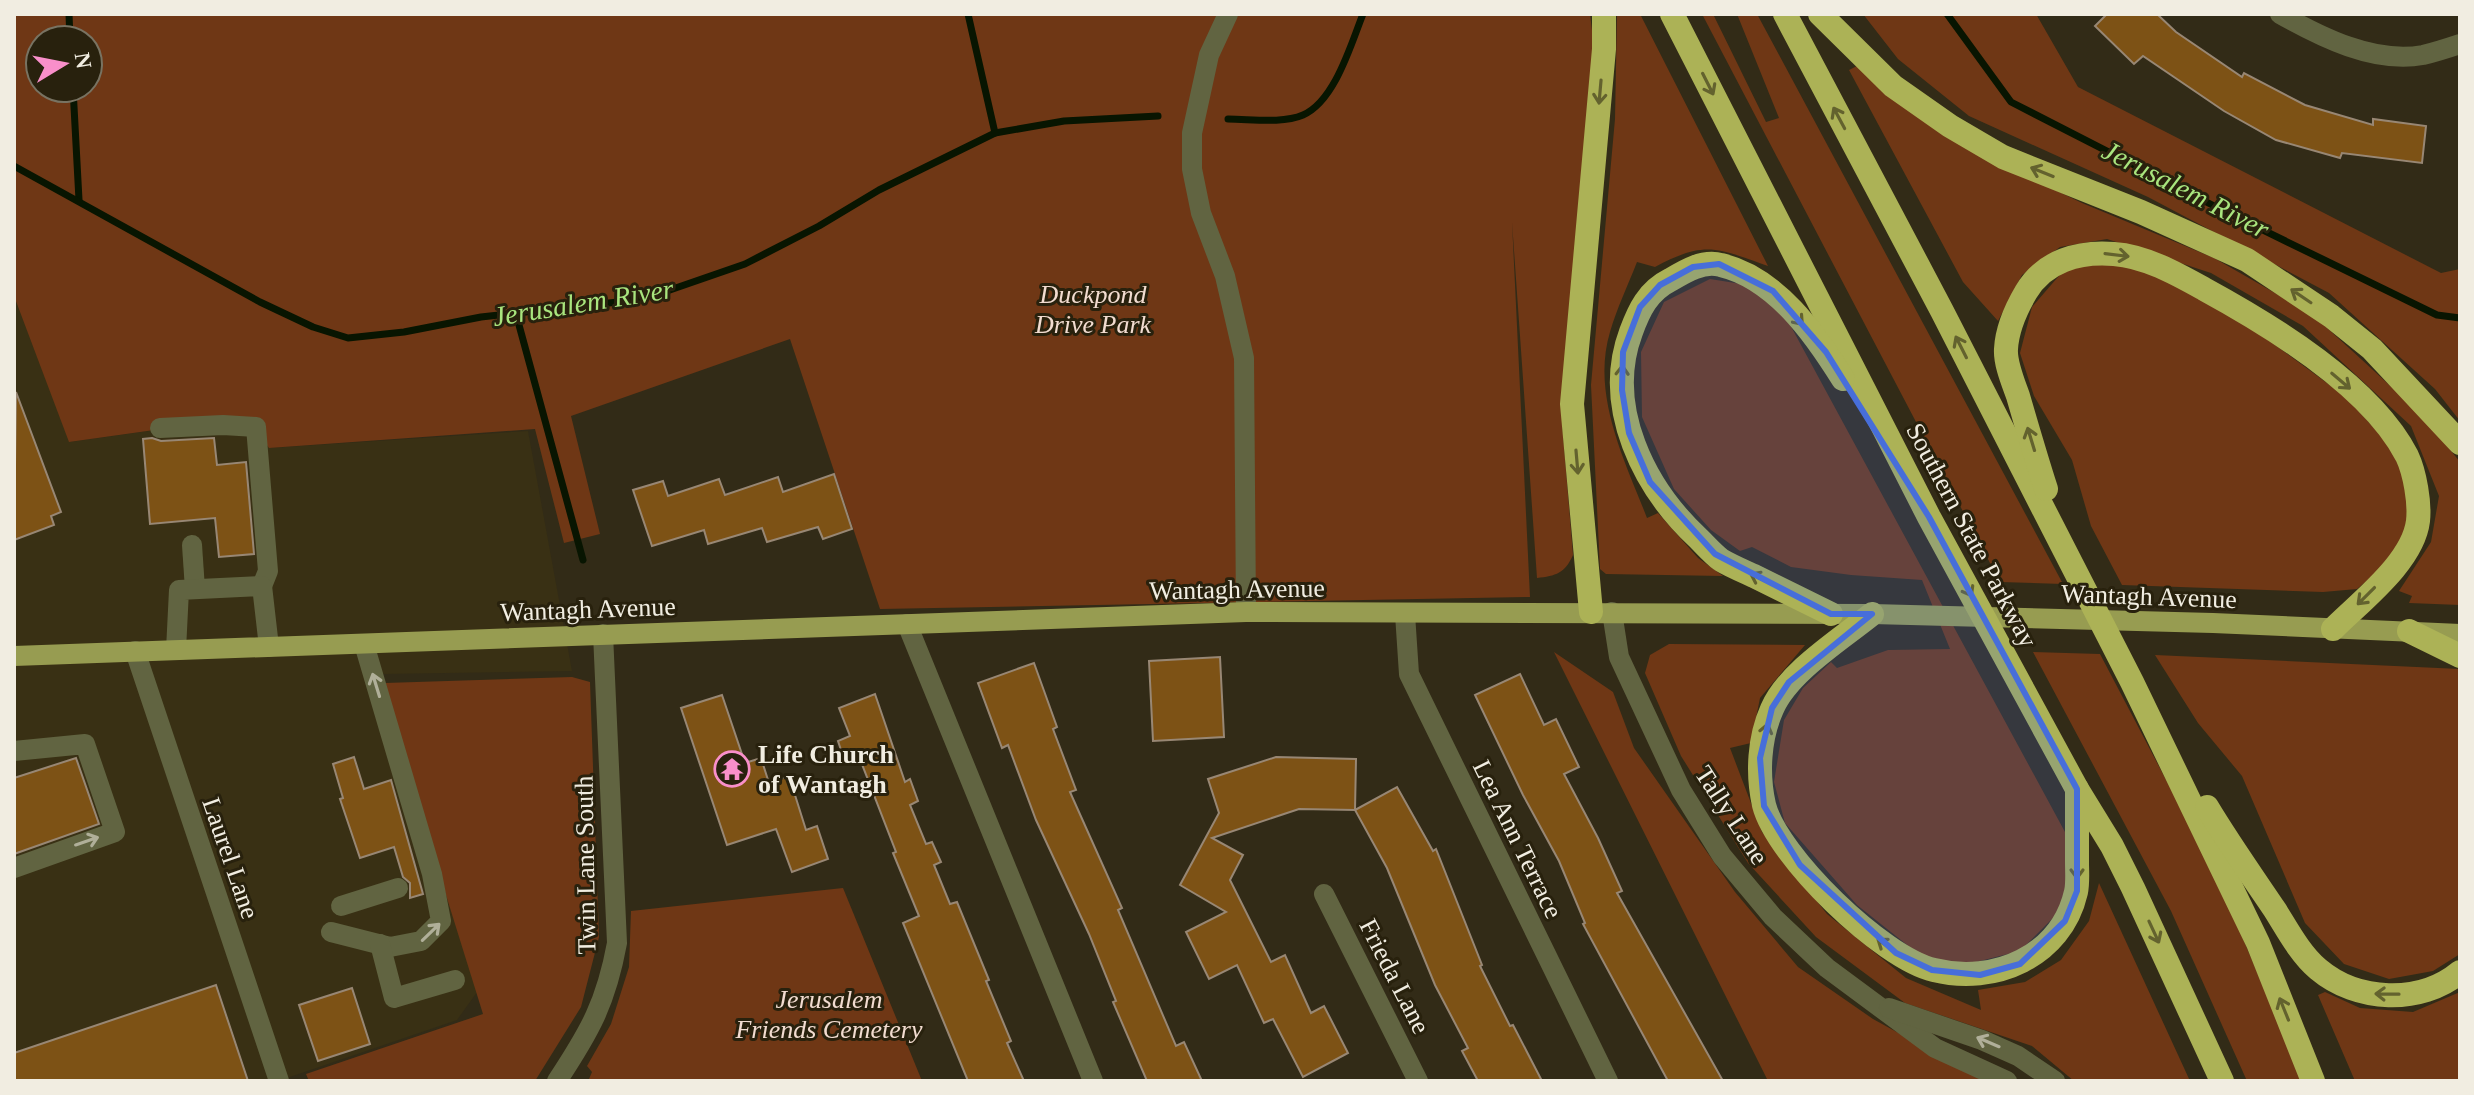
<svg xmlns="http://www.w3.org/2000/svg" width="2474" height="1095" font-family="Georgia,serif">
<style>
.built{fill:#393014}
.green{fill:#6f3715;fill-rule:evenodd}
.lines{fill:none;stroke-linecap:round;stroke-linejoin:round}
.stream{stroke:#081501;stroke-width:7}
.building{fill:#7d5215;stroke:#988774;stroke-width:2}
.minor{stroke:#616441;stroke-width:20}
.major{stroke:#979c51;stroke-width:20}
.highway{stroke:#acb256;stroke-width:24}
.oneway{stroke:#63622e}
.oneway2{stroke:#b0af99}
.marked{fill:#476eda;fill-opacity:0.2;stroke:#476eda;stroke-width:6;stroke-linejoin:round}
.labels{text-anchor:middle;stroke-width:6;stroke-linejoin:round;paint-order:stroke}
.park-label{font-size:26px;font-style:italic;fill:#f2dcd0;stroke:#28210d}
.street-label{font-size:26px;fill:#f1ede1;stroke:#28210d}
.poi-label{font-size:26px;font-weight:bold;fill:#f1ede1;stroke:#28210d;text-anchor:start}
.water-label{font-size:28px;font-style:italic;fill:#a9e57e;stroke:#28210d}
</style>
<rect width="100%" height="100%" fill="#322b17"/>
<path class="built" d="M14 296 70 442 248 417 270 448 528 431 572 671 381 674 480 988 457 1020 278 1081H14Z"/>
<g class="green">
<path d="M14 14H1590L1594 47 1562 422 1573 555C1565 573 1556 576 1537 578L1512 222 1530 597 880 609 790 339 571 416 600 534 564 543 535 429 269 448 247 417 69 442 14 296ZM40 40H88V88H40Z"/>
<path d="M1617 14H1640L1768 266C1717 248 1705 240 1655 267L1637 262C1628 285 1617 308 1610 332 1591 395 1625 461 1647 518L1658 513 1698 558 1723 576 1606 574 1600 569 1591 385 1615 119Z"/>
<path d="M1702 14H1713L1766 122 1779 118 1737 14H1757L2063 584 2000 582Z"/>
<path d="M1863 14H2036L2078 87 2441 273 2460 269V421L2435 389 2329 293 2148 197 1969 116 1898 59Z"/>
<path d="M1857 66 1946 137 2082 203 2214 258 2313 315 2422 415 2460 462V605L2409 603 2412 596 2399 591 2431 542 2439 496 2411 426 2303 326 2211 273 2107 239 2060 247 2022 275 1998 321 1963 282 1849 70Z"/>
<path d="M2106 260 2147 271 2241 320 2346 397 2401 458 2412 520 2392 560 2357 589 2323 592 2122 585 2091 526 2072 460 2034 396 2020 353 2032 307 2064 270Z"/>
<path d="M1710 279 1754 286 1788 321 2065 832 2069 861 2062 909 2020 951 1964 965 1921 956 1857 905 1785 823 1774 782 1784 720 1803 688 1831 662 1837 668 1888 650 1950 649 1922 580 1851 575 1791 567 1752 547 1740 551 1711 530 1674 489 1642 417 1641 352 1664 302Z"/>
<path d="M1669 644 1805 645 1760 698 1751 743 1730 748 1762 832 1827 914 1906 978 1981 1010 1978 990 2025 982 2061 960 2089 921 2099 883 2190 1081H2074L2032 1046 1905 1003 1816 937 1748 863 1681 756 1645 673 1650 655Z"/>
<path d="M1554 652 1613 692 1634 748 1735 892 1798 967 1873 1019 1986 1081H1768Z"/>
<path d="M2033 652 2100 654 2217 877 2303 1081H2247L2171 911Z"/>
<path d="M2155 655 2460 669V954L2433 971 2389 979 2344 964 2305 923 2242 776 2198 723Z"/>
<path d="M572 677 590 682 599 937 581 1007 535 1081H309L306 1074 483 1014 381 686 385 683Z"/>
<path d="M843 888 922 1081 589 1079 592 1072 587 1066 611 1024 629 967 631 911Z"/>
<path d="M2325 992 2360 1008 2413 1012 2460 992V1081H2355L2318 995Z"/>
</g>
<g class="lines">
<g class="stream">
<path d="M69 14 70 40"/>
<path d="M968 14 995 133"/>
<path d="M1947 14 2011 102 2224 211 2437 315 2460 318"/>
<path d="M73 88 79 200"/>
<path d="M1228 119C1251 119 1282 124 1303 115 1335 101 1351 44 1363 14"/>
<path d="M14 166 260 302 313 327 348 338 404 332 481 317 618 302 667 291 745 264 819 226 879 190 995 133 1064 121 1158 116"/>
<path d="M516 314 583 560"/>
</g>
</g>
<g class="building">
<path d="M2107 14H2157L2176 32 2242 77 2244 73 2305 105 2373 125V119L2426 126 2422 163 2342 153 2340 158 2276 140 2224 111 2143 56 2134 64 2095 26Z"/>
<path d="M16 392 61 512 51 516 54 525 14 540Z"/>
<path d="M152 438 161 441 214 438 217 465 246 462 254 554 219 557 215 518 150 524 143 439Z"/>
<path d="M834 474 852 529 823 539 818 527 767 542 762 528 708 544 704 530 652 546 633 490 663 481 668 496 719 479 725 495 778 477 783 492Z"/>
<path d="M1220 657 1224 737 1153 741 1149 661Z"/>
<path d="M1034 663 1057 727 1053 729 1076 790 1070 792 1122 908 1118 910 1176 1046 1184 1042 1202 1081H1147L1113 1002 1116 1001 1089 934 1036 820 1008 745 1002 748 978 683Z"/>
<path d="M1520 674 1544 725 1556 719 1579 767 1564 774 1598 838 1622 891 1617 893 1723 1081H1668L1583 924 1585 923 1559 861 1523 795 1475 695Z"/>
<path d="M875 694 905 782 910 779 918 801 910 805 926 844 932 842 941 862 934 865 950 904 957 902 989 980 986 981 1011 1041 1007 1043 1024 1081H968L903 923 919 916 893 853 896 852 858 754 844 759 838 741 850 736 839 708Z"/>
<path d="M722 695 745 763 761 758 769 783 789 776 806 830 817 826 828 859 792 872 776 829 727 845 681 708Z"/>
<path d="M354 757 364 789 391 780 423 894 410 898V883L403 877 394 847 360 858 340 799 343 798 333 764Z"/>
<path d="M1276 757 1356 759 1355 810 1299 809 1212 838 1243 855 1230 880 1271 962 1285 955 1311 1013 1324 1006 1348 1053 1303 1077 1273 1019 1264 1023 1237 965 1209 979 1186 932 1226 912 1180 885 1219 813 1208 779Z"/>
<path d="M76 758 99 824 14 854V778Z"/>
<path d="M1397 787 1433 851 1436 849 1482 965 1480 966 1510 1026 1513 1025 1542 1081H1478L1462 1051 1468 1048 1435 985 1387 868 1355 810Z"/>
<path d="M216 985 248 1081H14V1053Z"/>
<path d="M352 988 370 1044 318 1061 299 1005Z"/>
</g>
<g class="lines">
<g class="minor">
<path d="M1228 14 1209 55 1192 133V169L1201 213 1225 276 1244 358 1246 612"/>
<path d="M2280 14C2321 37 2374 64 2423 55 2436 52 2448 48 2460 44"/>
<path d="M160 428 223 425 256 427 268 571 262 586"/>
<path d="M192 545 195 589"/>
<path d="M1612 612 1619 657 1681 790 1722 856 1773 917 1827 968 1935 1048 2007 1081"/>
<path d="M1405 614 1409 674 1608 1081"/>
<path d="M907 624 1093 1081"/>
<path d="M176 650 179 590 262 586 269 647"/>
<path d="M135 651 279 1081"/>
<path d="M14 751 85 744 115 832 14 868"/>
<path d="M1324 894 1418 1081"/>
<path d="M341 906 398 888"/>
<path d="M331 932 390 947 421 941 441 921 432 874 364 644"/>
<path d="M380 944 394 998 455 980"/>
<path d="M1889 1008 1982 1040 2018 1056 2055 1081"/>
<path d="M557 1081C590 1031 606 1003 617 943L603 634"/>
</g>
<path class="major" d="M14 656 1246 612 1872 614 2213 623 2460 634"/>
<g class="highway">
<path d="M1672 14 1929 517 2077 789 2112 846 2133 888 2222 1081"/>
<path d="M1785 14 1942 311 2132 682 2258 943 2313 1081"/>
<path d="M1820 14 1893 86 1950 126 2003 157 2141 212 2247 260 2331 316 2372 349 2460 443"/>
<path d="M2046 489C2036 458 2027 427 2018 396 2013 382 2005 363 2006 349 2007 329 2016 309 2026 292 2044 261 2079 251 2114 254 2145 256 2177 274 2204 289 2272 326 2371 386 2407 456 2415 473 2420 503 2418 521 2413 562 2361 601 2333 629"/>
<path d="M1591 612 1572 404 1604 49V14"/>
<path d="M1831 614C1805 601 1780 589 1754 576 1743 571 1731 566 1721 560 1713 554 1706 546 1699 539 1644 488 1603 407 1631 332 1639 310 1648 291 1670 280 1685 271 1703 260 1721 265 1776 278 1815 334 1843 379"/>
<path d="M1872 614C1840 640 1788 672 1772 709 1759 738 1757 774 1764 805 1777 856 1882 958 1934 970 1994 985 2061 957 2076 892 2078 883 2077 872 2077 862 2077 838 2077 814 2077 789"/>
<path d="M2409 631 2460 656"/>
<path d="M2207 807C2228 842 2252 876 2275 910 2287 929 2300 954 2318 969 2357 1002 2420 1005 2460 972"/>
</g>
</g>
<defs><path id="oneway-shaft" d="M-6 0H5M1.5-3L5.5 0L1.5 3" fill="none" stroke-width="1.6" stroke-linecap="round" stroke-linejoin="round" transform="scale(2)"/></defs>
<g class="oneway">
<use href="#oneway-shaft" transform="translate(1708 84) rotate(63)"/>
<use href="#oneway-shaft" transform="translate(1600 92) rotate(95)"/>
<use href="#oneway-shaft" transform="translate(1839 118) rotate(-118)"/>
<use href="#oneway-shaft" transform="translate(2042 172) rotate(-158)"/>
<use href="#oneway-shaft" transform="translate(2117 255) rotate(7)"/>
<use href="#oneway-shaft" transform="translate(2301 296) rotate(-146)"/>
<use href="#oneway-shaft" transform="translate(1795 316) rotate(49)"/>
<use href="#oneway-shaft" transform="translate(1961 347) rotate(-117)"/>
<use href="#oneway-shaft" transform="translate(1622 377) rotate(-88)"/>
<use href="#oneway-shaft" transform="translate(2341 381) rotate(40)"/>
<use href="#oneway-shaft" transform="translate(2031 439) rotate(-107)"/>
<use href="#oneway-shaft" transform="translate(1577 462) rotate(85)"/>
<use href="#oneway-shaft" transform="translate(1761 579) rotate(-154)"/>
<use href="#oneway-shaft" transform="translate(1966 586) rotate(61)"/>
<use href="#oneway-shaft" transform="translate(2366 596) rotate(135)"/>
<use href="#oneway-shaft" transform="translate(1765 735) rotate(-76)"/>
<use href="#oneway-shaft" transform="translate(2077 867) rotate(90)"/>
<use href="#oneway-shaft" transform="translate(2154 932) rotate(65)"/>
<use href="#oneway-shaft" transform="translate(1887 946) rotate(-144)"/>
<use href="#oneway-shaft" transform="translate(2387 994) rotate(-179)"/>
<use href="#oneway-shaft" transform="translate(2284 1009) rotate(-112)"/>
</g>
<g class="oneway2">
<use href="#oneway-shaft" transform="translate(376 685) rotate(-107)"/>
<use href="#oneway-shaft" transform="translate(87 841) rotate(-19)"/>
<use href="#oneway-shaft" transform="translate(431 932) rotate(-44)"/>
<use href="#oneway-shaft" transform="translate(1988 1042) rotate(-157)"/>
</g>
<path class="marked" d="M1719 264 1773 291 1826 352 1929 517 2077 789V891L2065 921 2020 964 1980 975 1932 970 1896 953 1800 865 1764 806 1760 758 1772 708 1789 682 1872 614H1831L1715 554 1650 482 1629 433 1622 390 1623 352 1640 307 1660 285 1693 267Z"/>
<defs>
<symbol id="temple-ring" viewBox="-11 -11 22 22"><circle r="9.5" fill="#28210d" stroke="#f98fca" stroke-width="1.5"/><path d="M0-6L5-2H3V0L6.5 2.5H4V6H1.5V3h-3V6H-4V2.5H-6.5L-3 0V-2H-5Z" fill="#f98fca"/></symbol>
</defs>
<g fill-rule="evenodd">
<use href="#temple-ring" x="712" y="749" width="40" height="40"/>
</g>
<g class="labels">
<g class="park-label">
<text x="1093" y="303">Duckpond<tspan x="1093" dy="30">Drive Park</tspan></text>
<text x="829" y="1008">Jerusalem<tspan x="829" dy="30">Friends Cemetery</tspan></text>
</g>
<g class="street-label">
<text transform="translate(1972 535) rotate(62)" y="9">Southern State Parkway</text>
<text transform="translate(1237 589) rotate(-1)" y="9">Wantagh Avenue</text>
<text transform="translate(2149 596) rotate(2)" y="9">Wantagh Avenue</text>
<text transform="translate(588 609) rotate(-2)" y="9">Wantagh Avenue</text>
<text transform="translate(1732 815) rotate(57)" y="9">Tally Lane</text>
<text transform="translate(1518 839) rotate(64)" y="9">Lea Ann Terrace</text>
<text transform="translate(231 858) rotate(71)" y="9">Laurel Lane</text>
<text transform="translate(585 865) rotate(-91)" y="9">Twin Lane South</text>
<text transform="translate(1395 976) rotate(63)" y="9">Frieda Lane</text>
</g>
<g class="poi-label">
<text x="758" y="763">Life Church<tspan x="758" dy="30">of Wantagh</tspan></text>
</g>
<g class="water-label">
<text transform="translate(2186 189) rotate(27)" y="10">Jerusalem River</text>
<text transform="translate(583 302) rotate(-9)" y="10">Jerusalem River</text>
</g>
</g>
<rect width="2474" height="1095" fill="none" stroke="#f1ede1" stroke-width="32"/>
<g transform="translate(64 64) rotate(80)"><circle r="38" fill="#28210d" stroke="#787362" stroke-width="2"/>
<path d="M0-6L14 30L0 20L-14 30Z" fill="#f98fca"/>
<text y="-12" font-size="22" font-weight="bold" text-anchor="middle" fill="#f1ede1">N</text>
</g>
</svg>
